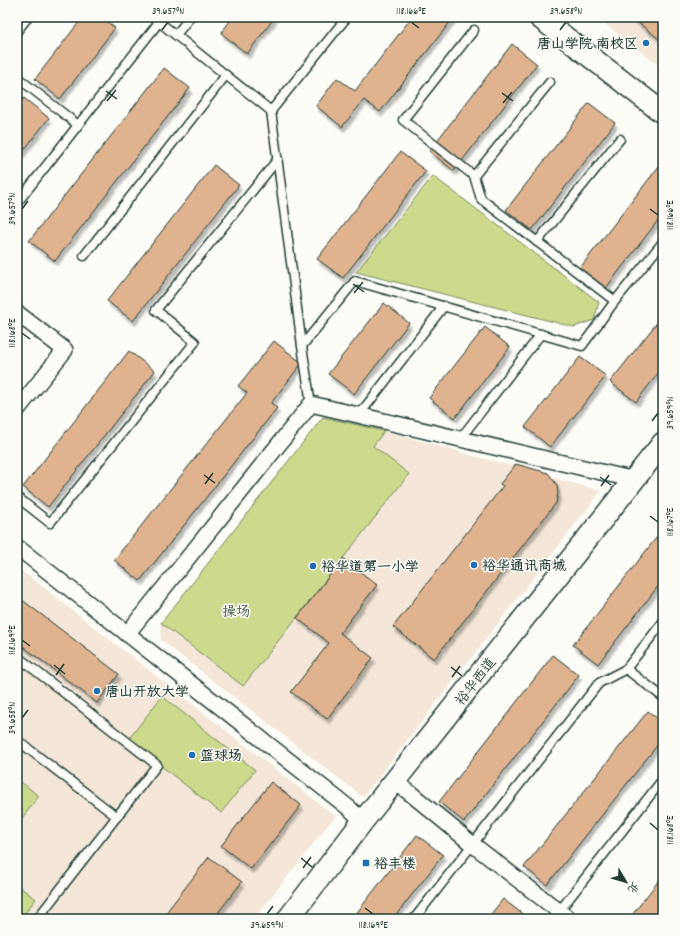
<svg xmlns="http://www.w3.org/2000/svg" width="680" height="936" font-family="Dekko,'LXGW WenKai TC',sans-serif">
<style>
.built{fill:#f4e6d8}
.green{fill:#cdd98d;stroke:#768b60}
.building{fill:#dfb290;stroke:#1f3d34;filter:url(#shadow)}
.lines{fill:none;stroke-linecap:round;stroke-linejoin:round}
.lane-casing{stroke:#1f3d34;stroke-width:11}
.street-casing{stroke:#1f3d34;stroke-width:18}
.secondary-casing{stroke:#1f3d34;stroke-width:24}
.lane{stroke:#fdfcf7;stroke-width:8}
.street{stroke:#fdfcf7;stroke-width:15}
.secondary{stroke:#fdfcf7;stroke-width:21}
.ticks{fill:none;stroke:#1f3d34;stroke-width:1.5}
.poi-dot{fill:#1f6fb2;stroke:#fdfcf7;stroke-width:1.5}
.labels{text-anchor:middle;stroke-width:3;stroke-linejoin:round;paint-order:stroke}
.poi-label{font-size:14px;font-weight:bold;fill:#1f3d34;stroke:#fdfcf7;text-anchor:start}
.park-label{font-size:14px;fill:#425c46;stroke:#fdfcf7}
.street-label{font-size:14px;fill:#1f3d34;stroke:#fdfcf7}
.neatline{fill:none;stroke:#1f3d34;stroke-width:1.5}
.ticks-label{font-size:10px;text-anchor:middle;fill:#1f3d34}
</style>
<defs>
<filter id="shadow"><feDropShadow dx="2.5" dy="4.5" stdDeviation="1" flood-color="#0004"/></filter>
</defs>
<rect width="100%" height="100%" fill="#fdfcf7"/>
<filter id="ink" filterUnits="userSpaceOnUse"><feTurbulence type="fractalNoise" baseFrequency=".025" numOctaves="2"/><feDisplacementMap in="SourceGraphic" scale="8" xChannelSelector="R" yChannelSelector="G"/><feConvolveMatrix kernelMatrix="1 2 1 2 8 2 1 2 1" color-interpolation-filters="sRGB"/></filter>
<g filter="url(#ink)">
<g class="built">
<path d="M596 17H663V69Z"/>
<path d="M323 417 384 431 601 491 363 797 161 640V623Z"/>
<path d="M17 567 335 816 254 919H17Z"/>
</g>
<g class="green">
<path d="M433 176 599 302 594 320 574 327 356 272Z"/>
<path d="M323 417 384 431 373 446 409 474 243 686 161 623Z"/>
<path d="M162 696 255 770 221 813 128 740Z"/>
<path d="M17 779 39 796 17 825Z"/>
<path d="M17 885 36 899 20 919H17Z"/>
</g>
<g class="building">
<path d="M83 17H101L115 28 60 99 35 79Z"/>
<path d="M233 17H275L247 54 221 33Z"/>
<path d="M412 17H454L380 112 364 100 342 127 316 106 337 78 355 91Z"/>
<path d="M631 17H663V42Z"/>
<path d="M512 44 537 64 454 171 429 151Z"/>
<path d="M164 68 190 88 55 261 29 241Z"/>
<path d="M24 98 49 118 17 159V106Z"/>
<path d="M589 103 615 123 532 230 506 210Z"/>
<path d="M400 152 426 171 343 278 317 259Z"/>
<path d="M663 161V214L606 288 580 268Z"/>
<path d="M214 165 239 185 133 321 107 301Z"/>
<path d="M384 303 409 323 354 394 328 374Z"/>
<path d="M663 315V367L636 402 610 382Z"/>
<path d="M485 327 510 347 455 418 429 398Z"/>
<path d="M274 341 302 363 271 403 277 408 140 581 114 560 247 393 238 386Z"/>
<path d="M129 351 155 371 48 507 23 487Z"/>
<path d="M580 357 606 376 550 447 525 427Z"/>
<path d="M516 464 548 473 557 485 558 493 556 503 434 659 393 627 503 486 500 484Z"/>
<path d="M663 529V580L598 664 573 645Z"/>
<path d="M343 558 377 585 340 633 373 658 327 719 291 692 329 643 297 618Z"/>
<path d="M17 596 119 674 97 703 20 644 17 649Z"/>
<path d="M553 655 579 675 464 822 439 802Z"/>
<path d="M648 711 663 723V738L547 885 524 867Z"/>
<path d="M271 782 301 805 251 869 221 846Z"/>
<path d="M417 835 443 855 393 919H352Z"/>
<path d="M209 857 242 882 213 919H161Z"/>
<path d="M663 875V919H629Z"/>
<path d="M503 899 529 919H487Z"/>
</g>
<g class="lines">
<defs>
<g id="lane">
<path d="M153 17 271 111 302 346 311 404"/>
<path d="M474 30 403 120 474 176 481 199 615 301 663 242"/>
<path d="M17 31 28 17"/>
<path d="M176 35 190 17"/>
<path d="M17 77 78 125"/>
<path d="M271 111 347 17"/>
<path d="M474 176 550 82"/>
<path d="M17 203 159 22"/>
<path d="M537 242 620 139"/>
<path d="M84 256 226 75"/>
<path d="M302 346 355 281 582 346 615 301"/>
<path d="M359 415 444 306"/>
<path d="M460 439 541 334"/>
<path d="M17 497 50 523 195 342 156 310 278 159"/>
<path d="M17 658 18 657 157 765 37 919"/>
<path d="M626 669 663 697"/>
<path d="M17 740 117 817"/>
<path d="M414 919 599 683 626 669 663 622"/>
<path d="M553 919 663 779"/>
</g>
<g id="street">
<path d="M17 313 65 350 17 410"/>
<path d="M17 547 349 808 363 821"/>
<path d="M127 634 311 404 635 480"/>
<path d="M395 782 410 793 472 844 569 919"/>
</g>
<g id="secondary">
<path d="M539 17 663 113"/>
<path d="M288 919 363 821 663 443"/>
</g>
</defs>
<use href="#lane" class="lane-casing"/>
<use href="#street" class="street-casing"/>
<use href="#secondary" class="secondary-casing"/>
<use href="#lane" class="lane"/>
<use href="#street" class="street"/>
<use href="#secondary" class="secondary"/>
</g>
</g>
<path class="ticks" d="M411 22 419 28M162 30 168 22M560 30 566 22M106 91 117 99M502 93 513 101M107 101 116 90M503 103 512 92M22 209 28 201M650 209 658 215M353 284 364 292M354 293 363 282M22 333 30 339M652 421 658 413M204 475 215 483M600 477 611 485M205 484 213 473M601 486 609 475M650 516 658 522M22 640 30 646M54 665 65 674M451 667 462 676M56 675 64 664M452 677 460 666M22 718 28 710M650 823 658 830M301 858 312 867M303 868 311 857M365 908 373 914M267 914 273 906"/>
<g class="poi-dot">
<circle cx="646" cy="43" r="4"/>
<circle cx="474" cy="565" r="4"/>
<circle cx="313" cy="566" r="4"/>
<circle cx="97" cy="691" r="4"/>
<circle cx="192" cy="755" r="4"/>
<rect x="362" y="859" width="8" height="8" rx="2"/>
</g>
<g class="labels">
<g class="poi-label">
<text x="638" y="48" text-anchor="end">唐山学院 南校区</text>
<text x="482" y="570">裕华通讯商城</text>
<text x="321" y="571">裕华道第一小学</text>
<text x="105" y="696">唐山开放大学</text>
<text x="200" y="760">篮球场</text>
<text x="374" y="868">裕丰楼</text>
</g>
<g class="park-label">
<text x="236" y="616">操场</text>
</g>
<g class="street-label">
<text transform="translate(475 681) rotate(-52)" y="5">裕华西道</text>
</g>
</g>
<rect width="680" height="936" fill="none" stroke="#fdfcf7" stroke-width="44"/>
<g transform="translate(626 882) rotate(128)" stroke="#fdfcf7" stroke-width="3" paint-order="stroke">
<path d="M0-3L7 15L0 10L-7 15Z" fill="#1f3d34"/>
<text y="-6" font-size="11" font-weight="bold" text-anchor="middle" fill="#1f3d34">北</text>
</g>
<rect x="22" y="22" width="636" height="892" class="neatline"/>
<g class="ticks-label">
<text x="168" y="14">39.657°N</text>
<text x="411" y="14">118.166°E</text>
<text x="566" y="14">39.658°N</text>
<text transform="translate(11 209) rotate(-90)" y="4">39.657°N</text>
<text transform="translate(669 215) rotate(-90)" y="4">118.166°E</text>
<text transform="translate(11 333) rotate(-90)" y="4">118.168°E</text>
<text transform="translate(669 413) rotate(-90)" y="4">39.659°N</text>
<text transform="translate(669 522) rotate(-90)" y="4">118.167°E</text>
<text transform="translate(11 640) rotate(-90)" y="4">118.169°E</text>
<text transform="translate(11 718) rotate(-90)" y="4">39.658°N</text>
<text transform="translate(669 830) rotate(-90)" y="4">118.168°E</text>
<text x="267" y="928">39.659°N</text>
<text x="373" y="928">118.169°E</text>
</g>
</svg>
